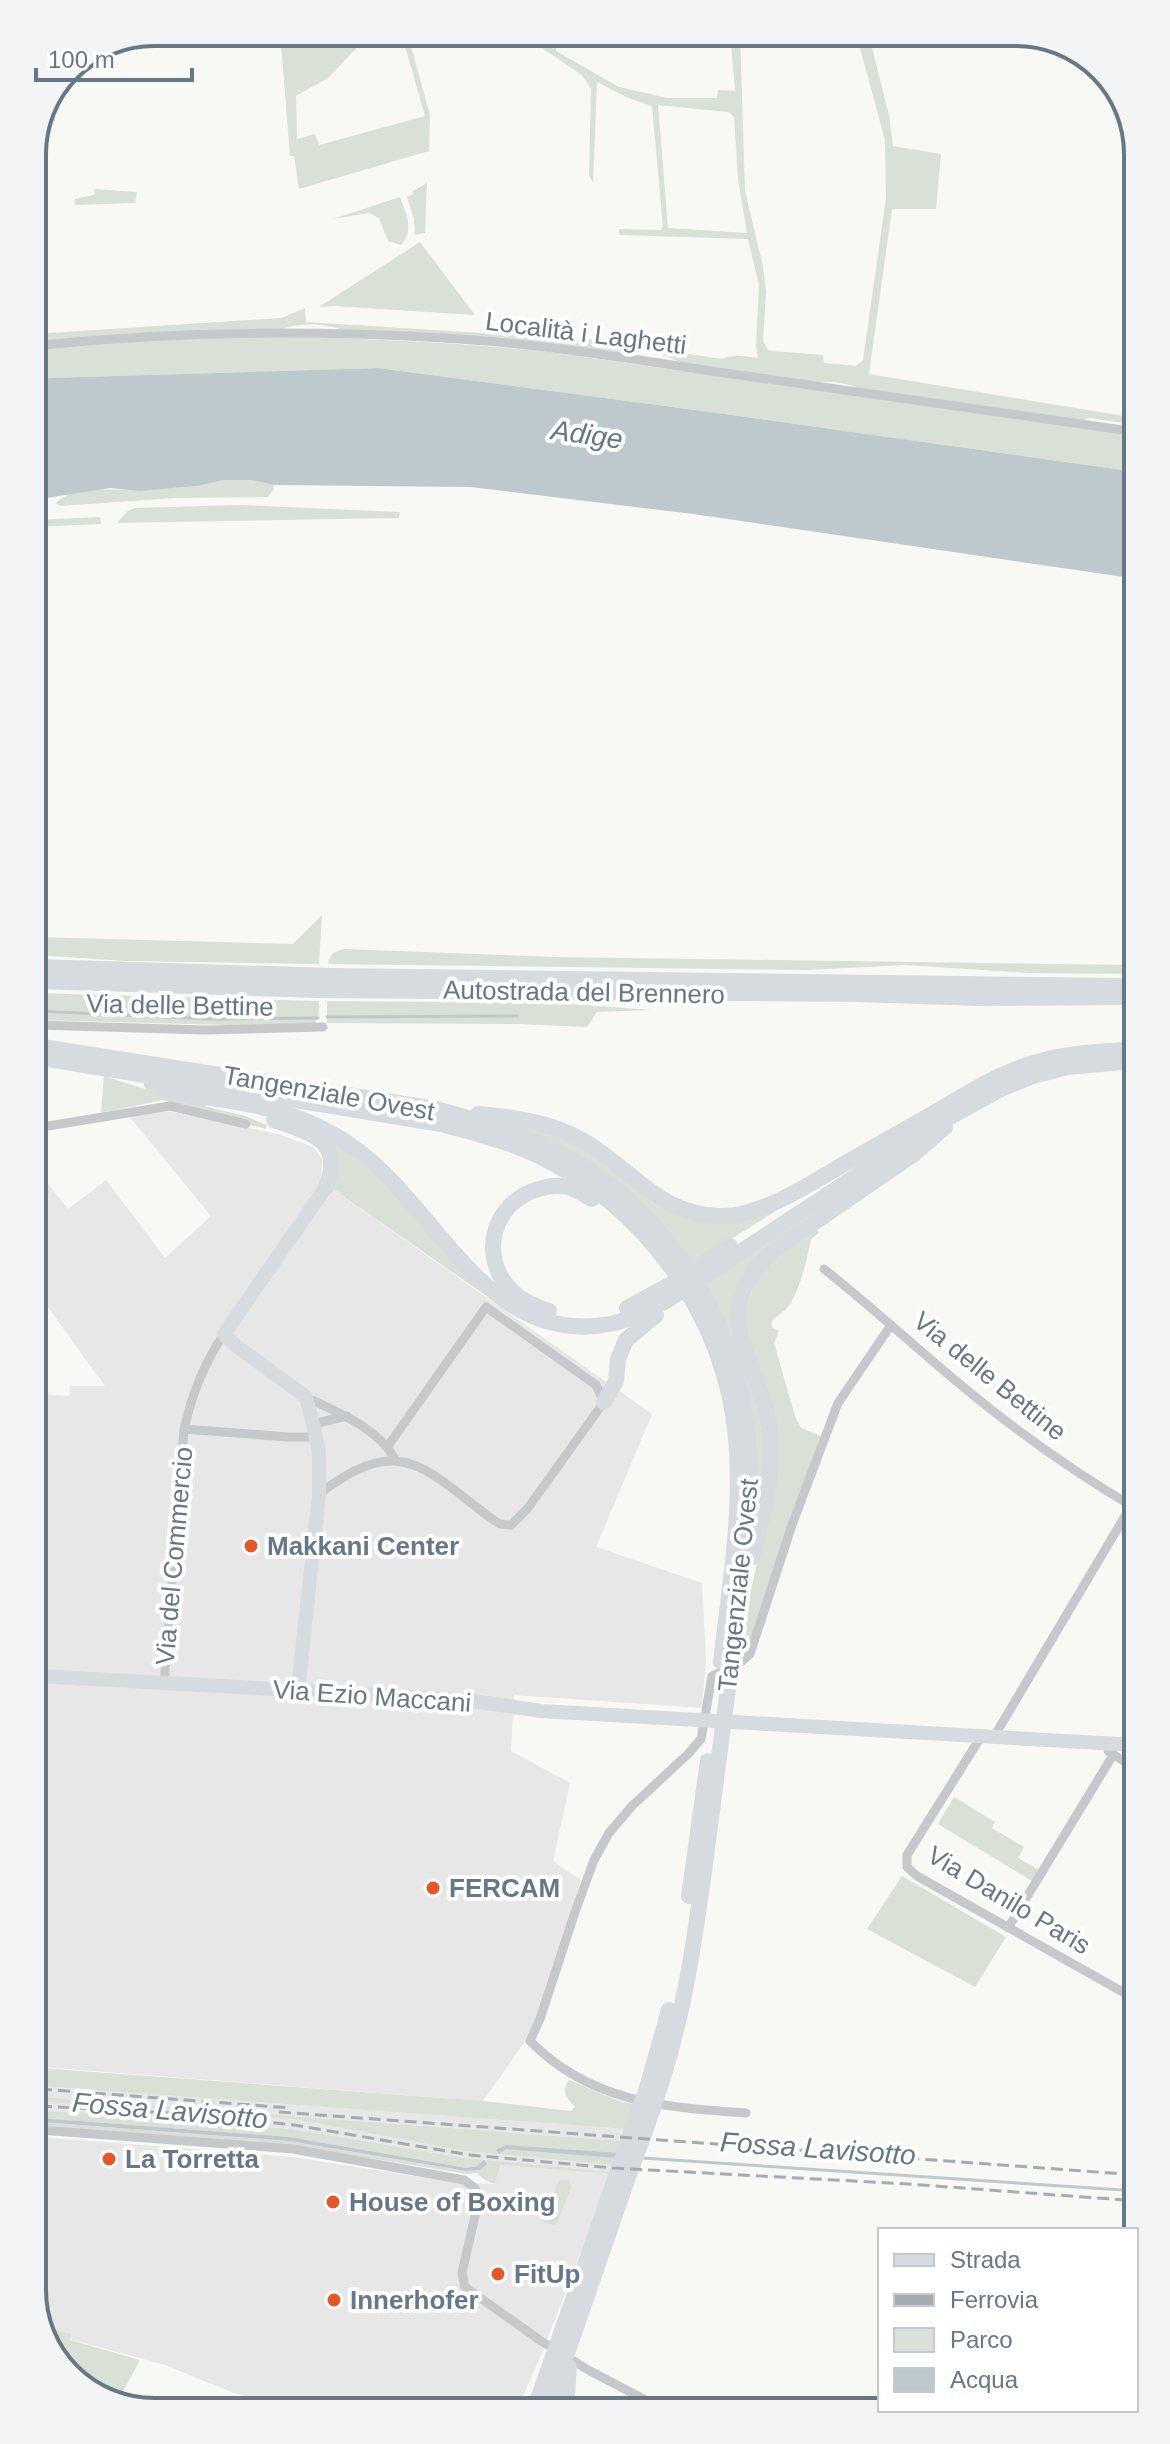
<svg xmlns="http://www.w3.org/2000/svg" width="1170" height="2444" font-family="Helvetica,sans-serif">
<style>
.built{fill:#e6e7e6}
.green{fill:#d9e0d6;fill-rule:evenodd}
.water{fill:#bec9cd}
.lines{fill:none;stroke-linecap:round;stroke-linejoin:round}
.stream{stroke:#bec9cd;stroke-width:3}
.street{stroke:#c5c9cc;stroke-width:9}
.secondary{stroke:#d6dbdf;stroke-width:14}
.highway{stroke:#d6dbdf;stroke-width:16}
.rail{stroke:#a5acb1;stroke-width:3;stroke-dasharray:12 6;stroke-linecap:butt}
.poi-dot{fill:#e65727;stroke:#fff;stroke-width:3}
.labels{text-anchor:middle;stroke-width:8;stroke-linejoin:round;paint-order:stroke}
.street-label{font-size:26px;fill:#667887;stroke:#fff}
.poi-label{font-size:26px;font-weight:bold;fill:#667887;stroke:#fff;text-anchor:start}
.water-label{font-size:28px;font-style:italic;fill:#627982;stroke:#fff}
.rim{fill:none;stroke:#667887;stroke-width:4}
</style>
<rect width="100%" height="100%" fill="#f8f8f5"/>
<g class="built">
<path d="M168 1111 278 1134 313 1147 322 1159 321 1181 652 1414 596 1547 702 1583 706 1659 702 1708 514 1695 511 1751 570 1783 553 1861 581 1880 536 2020 528 2037 483 2101 40 2067 38 1524 43 1451 38 1450 41 1394 69 1396 70 1386H105L37 1292 36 1182 43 1178 68 1209 106 1180 165 1258 211 1216 130 1117Z"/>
<path d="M40 2086 627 2129 622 2141 294 2116 293 2119 464 2151 614 2165 612 2172 465 2158 292 2129 40 2110Z"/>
<path d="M40 2137 293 2157 458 2183 495 2184 499 2165 611 2174 543 2350 518 2408 290 2410 231 2392 165 2365 69 2339 70 2334 41 2325Z"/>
</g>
<g class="green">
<path d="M280 32H388L365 39 328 78 296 96 297 139 315 134 319 145 425 116 401 32H407L430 115 429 151 299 189 294 156H290Z"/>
<path d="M518 32H556V51L619 87 667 98H717L718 90 735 91 730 32H740L745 191 763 266 766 292 763 341 768 350 773 351 823 355 824 363 856 366 863 360 886 198 885 140 857 37 828 32H868L889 115 893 146 941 154 936 209H892L869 374 1130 417V424L1090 418 1080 421 864 390C846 383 832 380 812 383L679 362C666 354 637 348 622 354L346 331C327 323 299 322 279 330L33 342V334L281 318 305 308 306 322 596 340 722 359C733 353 747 357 758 358L756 345 759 285 748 239 619 235V229L661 230 663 227 652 106 628 98 597 82 593 183 589 175 591 89 582 75ZM658 105 728 112 734 117 738 179 747 233 668 228Z"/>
<path d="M427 183 425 233 415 235 414 219 407 197 413 194V191Z"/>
<path d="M95 189 137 192 135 203 75 205V199L94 195Z"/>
<path d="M400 197C406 214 415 229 401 245L388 241 379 218 369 213 333 219Z"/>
<path d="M420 242 475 315 335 306 319 307Z"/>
<path d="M230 336C335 337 438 341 543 351L1130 435V471L703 411 378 368 50 378 33 380V350L131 340Z"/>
<path d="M223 480H252L273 485 274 489 268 497 175 498 60 506 56 503C76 483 115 491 141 490 168 489 196 486 223 480Z"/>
<path d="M240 505 400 512 399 518 117 523 128 511 135 508Z"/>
<path d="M100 517 101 524 34 527V520Z"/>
<path d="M322 915 319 964 126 961 36 955 35 937 293 944Z"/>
<path d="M343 949 557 957 1132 965 1133 974 1029 973 905 965 808 970 329 964 328 961 333 953Z"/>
<path d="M36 993 319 1001V1013L315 1024 228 1025 36 1020Z"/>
<path d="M327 1001 557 1003 651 1010 597 1012 587 1027 518 1024 327 1023Z"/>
<path d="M104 1076 183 1101 245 1116 267 1125 265 1129 163 1100 101 1113Z"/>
<path d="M480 1116 559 1135 603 1160 653 1203 677 1215 787 1204 691 1264Z"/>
<path d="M297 1122 359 1156 489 1295 508 1311 330 1187 337 1169Z"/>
<path d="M866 1180 740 1284 766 1457 756 1513 704 1284Z"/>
<path d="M816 1228 819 1233 811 1239C807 1259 799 1295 786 1309 780 1315 775 1316 771 1323L773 1328 779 1331 774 1343 795 1416 801 1428 821 1436 748 1650 740 1657 742 1631 775 1481 743 1315 760 1271Z"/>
<path d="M954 1797 995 1822 992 1828 1024 1847 1018 1858 1039 1870 1032 1881 938 1824Z"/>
<path d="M902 1876 1006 1937 975 1987 867 1929Z"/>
<path d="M40 2068 483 2101 571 2111 575 2107C566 2098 561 2091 569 2080L621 2102 636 2103 627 2129 40 2086Z"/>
<path d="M40 2097 622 2141 614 2165 464 2151 293 2119 40 2101Z"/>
<path d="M40 2110 292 2129 465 2158 612 2172 611 2174 500 2165 495 2184 485 2180 477 2173 467 2174 307 2148 40 2127V2122L289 2141 466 2171 480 2170 477 2166 467 2168 290 2137 40 2118Z"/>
<path d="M559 2180H569L571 2187 557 2223 554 2225 543 2222Z"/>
<path d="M41 2325 71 2334 70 2340 140 2360 118 2401 80 2387 41 2336Z"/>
</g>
<g class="water">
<path d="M378 368 703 411 1130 471 1131 578 693 514 470 487 273 485 252 480H223L196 486 139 491 110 488 34 500 33 380 50 378Z"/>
<path d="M40 2118 290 2137 467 2168 477 2166 484 2160 487 2164 480 2170 466 2171 289 2141 40 2122Z"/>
<path d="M506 2145 618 2153 616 2158 506 2149 499 2154 496 2150Z"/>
</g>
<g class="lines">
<g class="stream">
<path d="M36 1011 210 1019 318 1018"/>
<path d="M327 1017 517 1016"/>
<path d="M642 2158 1138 2191"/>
</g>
<g class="street">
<path d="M33 346C169 331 306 330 443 338 535 343 627 358 718 372 856 392 993 412 1130 431"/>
<path d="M36 1025 205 1030 323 1027"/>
<path d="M36 1128 170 1106 246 1124"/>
<path d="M824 1269C882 1315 935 1366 993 1411 1038 1446 1086 1479 1135 1508"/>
<path d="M306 1397C338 1413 377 1427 395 1459"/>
<path d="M313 1424 347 1416"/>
<path d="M184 1429 288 1437H315"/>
<path d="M319 1494C400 1432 423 1467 492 1519L500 1524 511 1525 528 1508 604 1402 596 1385 486 1307 388 1446"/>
<path d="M164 1684 184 1429C192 1394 204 1363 224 1334"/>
<path d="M982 1735 907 1855V1867L917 1876 1137 2000"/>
<path d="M996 1736 998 1730 1131 1506"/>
<path d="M1108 1751 1136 1769"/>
<path d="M1008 1928 1113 1755"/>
<path d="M746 2113C665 2107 591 2103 530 2041L540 2019 575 1912 594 1860 609 1833 632 1806 688 1754 701 1739 712 1676 740 1663 750 1654 792 1525 838 1403 891 1325"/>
<path d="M40 2130 293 2149 464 2180 475 2188 479 2198 462 2273 465 2287 541 2341 590 2371 659 2407"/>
</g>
<g class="secondary">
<path d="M38 1676 419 1697 473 1701 541 1711 1136 1745"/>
<path d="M298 1691 319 1494V1452L313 1424 306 1397 235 1345 224 1334 326 1187"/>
</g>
<g class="highway">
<path d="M36 967 332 976 1119 986"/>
<path d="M36 981 319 990 856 994 982 998 1133 997"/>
<path d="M36 1046 436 1109C482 1122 527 1135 569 1158 637 1195 694 1264 723 1335 769 1443 745 1560 730 1673 721 1739 713 1806 704 1872 696 1926 689 1981 675 2034 663 2084 644 2134 626 2183 600 2258 574 2333 548 2408"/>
<path d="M36 1057 441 1124C474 1133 508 1141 539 1156 648 1209 725 1318 736 1438 743 1512 729 1589 721 1662"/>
<path d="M152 1084 202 1099"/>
<path d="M194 1096C251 1102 305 1113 353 1147 438 1206 486 1348 610 1324 630 1320 648 1310 666 1301L926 1130 1003 1088 1033 1076 1068 1067 1133 1061"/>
<path d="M478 1114C514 1117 550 1122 582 1140 632 1168 659 1217 723 1216 762 1216 811 1183 844 1164 874 1147 904 1130 934 1113 967 1094 1000 1072 1037 1062 1068 1053 1101 1051 1133 1050"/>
<path d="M274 1120C310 1133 345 1140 326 1187"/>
<path d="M627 1308 675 1282 730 1246"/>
<path d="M549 1311C536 1307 522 1301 512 1291 477 1257 493 1201 539 1189 547 1186 555 1185 564 1186 574 1188 583 1194 592 1199"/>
<path d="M604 1402 616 1381 618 1359 626 1340 656 1315"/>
<path d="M752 1557C763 1515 775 1474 770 1431 761 1359 702 1316 773 1251L914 1154 945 1127"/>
<path d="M689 1896 708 1761"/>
<path d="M535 2408 647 2088 669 2010"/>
<path d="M566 2408 569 2367"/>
</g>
<g class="rail">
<path d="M40 2089 291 2108"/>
<path d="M40 2106 206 2115 294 2125 470 2155 613 2168 908 2184 1138 2201"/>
<path d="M279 2112 1138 2175"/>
</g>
</g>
<g class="poi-dot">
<circle cx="251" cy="1546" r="8"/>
<circle cx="433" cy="1888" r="8"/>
<circle cx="109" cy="2159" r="8"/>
<circle cx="333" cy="2202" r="8"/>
<circle cx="498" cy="2274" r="8"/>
<circle cx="334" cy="2300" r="8"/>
</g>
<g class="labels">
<g class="street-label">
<text transform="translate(586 333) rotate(7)" y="9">Località i Laghetti</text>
<text transform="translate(584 992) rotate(1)" y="9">Autostrada del Brennero</text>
<text transform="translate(180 1005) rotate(1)" y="9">Via delle Bettine</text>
<text transform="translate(329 1093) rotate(10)" y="9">Tangenziale Ovest</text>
<text transform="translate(990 1376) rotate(39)" y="9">Via delle Bettine</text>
<text transform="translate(174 1556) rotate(-85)" y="9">Via del Commercio</text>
<text transform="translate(738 1585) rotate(-84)" y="9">Tangenziale Ovest</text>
<text transform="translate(372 1696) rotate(4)" y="9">Via Ezio Maccani</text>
<text transform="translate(1009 1900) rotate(31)" y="9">Via Danilo Paris</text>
</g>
<g class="poi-label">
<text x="267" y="1555">Makkani Center</text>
<text x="449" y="1897">FERCAM</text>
<text x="125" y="2168">La Torretta</text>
<text x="349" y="2211">House of Boxing</text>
<text x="514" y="2283">FitUp</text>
<text x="350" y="2309">Innerhofer</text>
</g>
<g class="water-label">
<text transform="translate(587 434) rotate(8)" y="10">Adige</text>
<text transform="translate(170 2110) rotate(5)" y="10">Fossa Lavisotto</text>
<text transform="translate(818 2148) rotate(4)" y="10">Fossa Lavisotto</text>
</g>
</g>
<path d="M0 0H1170V2444H0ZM154 46H1016A108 108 0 0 1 1124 154V2290A108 108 0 0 1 1016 2398H154A108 108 0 0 1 46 2290V154A108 108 0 0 1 154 46Z" fill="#f3f4f5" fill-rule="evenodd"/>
<path class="rim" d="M154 46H1016A108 108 0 0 1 1124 154V2290A108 108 0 0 1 1016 2398H154A108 108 0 0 1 46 2290V154A108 108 0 0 1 154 46Z"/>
<rect x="878" y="2228" width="260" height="184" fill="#ffffff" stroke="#c2c9cf" stroke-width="2"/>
<rect x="894" y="2254" width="40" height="12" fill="#d6dbdf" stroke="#c2c9cf" stroke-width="2"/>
<text x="950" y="2268" font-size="24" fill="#667887">Strada</text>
<rect x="894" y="2294" width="40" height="12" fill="#a5acb1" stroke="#c2c9cf" stroke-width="2"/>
<text x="950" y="2308" font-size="24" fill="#667887">Ferrovia</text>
<rect x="894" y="2328" width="40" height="24" fill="#d9e0d6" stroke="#c2c9cf" stroke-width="2"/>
<text x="950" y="2348" font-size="24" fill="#667887">Parco</text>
<rect x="894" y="2368" width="40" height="24" fill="#bec9cd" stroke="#c2c9cf" stroke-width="2"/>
<text x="950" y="2388" font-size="24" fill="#667887">Acqua</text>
<path d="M36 68v12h156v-12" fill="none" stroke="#667887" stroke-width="4"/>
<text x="48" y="68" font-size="24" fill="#667887" stroke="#ffffff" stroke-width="6" paint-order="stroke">100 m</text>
</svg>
